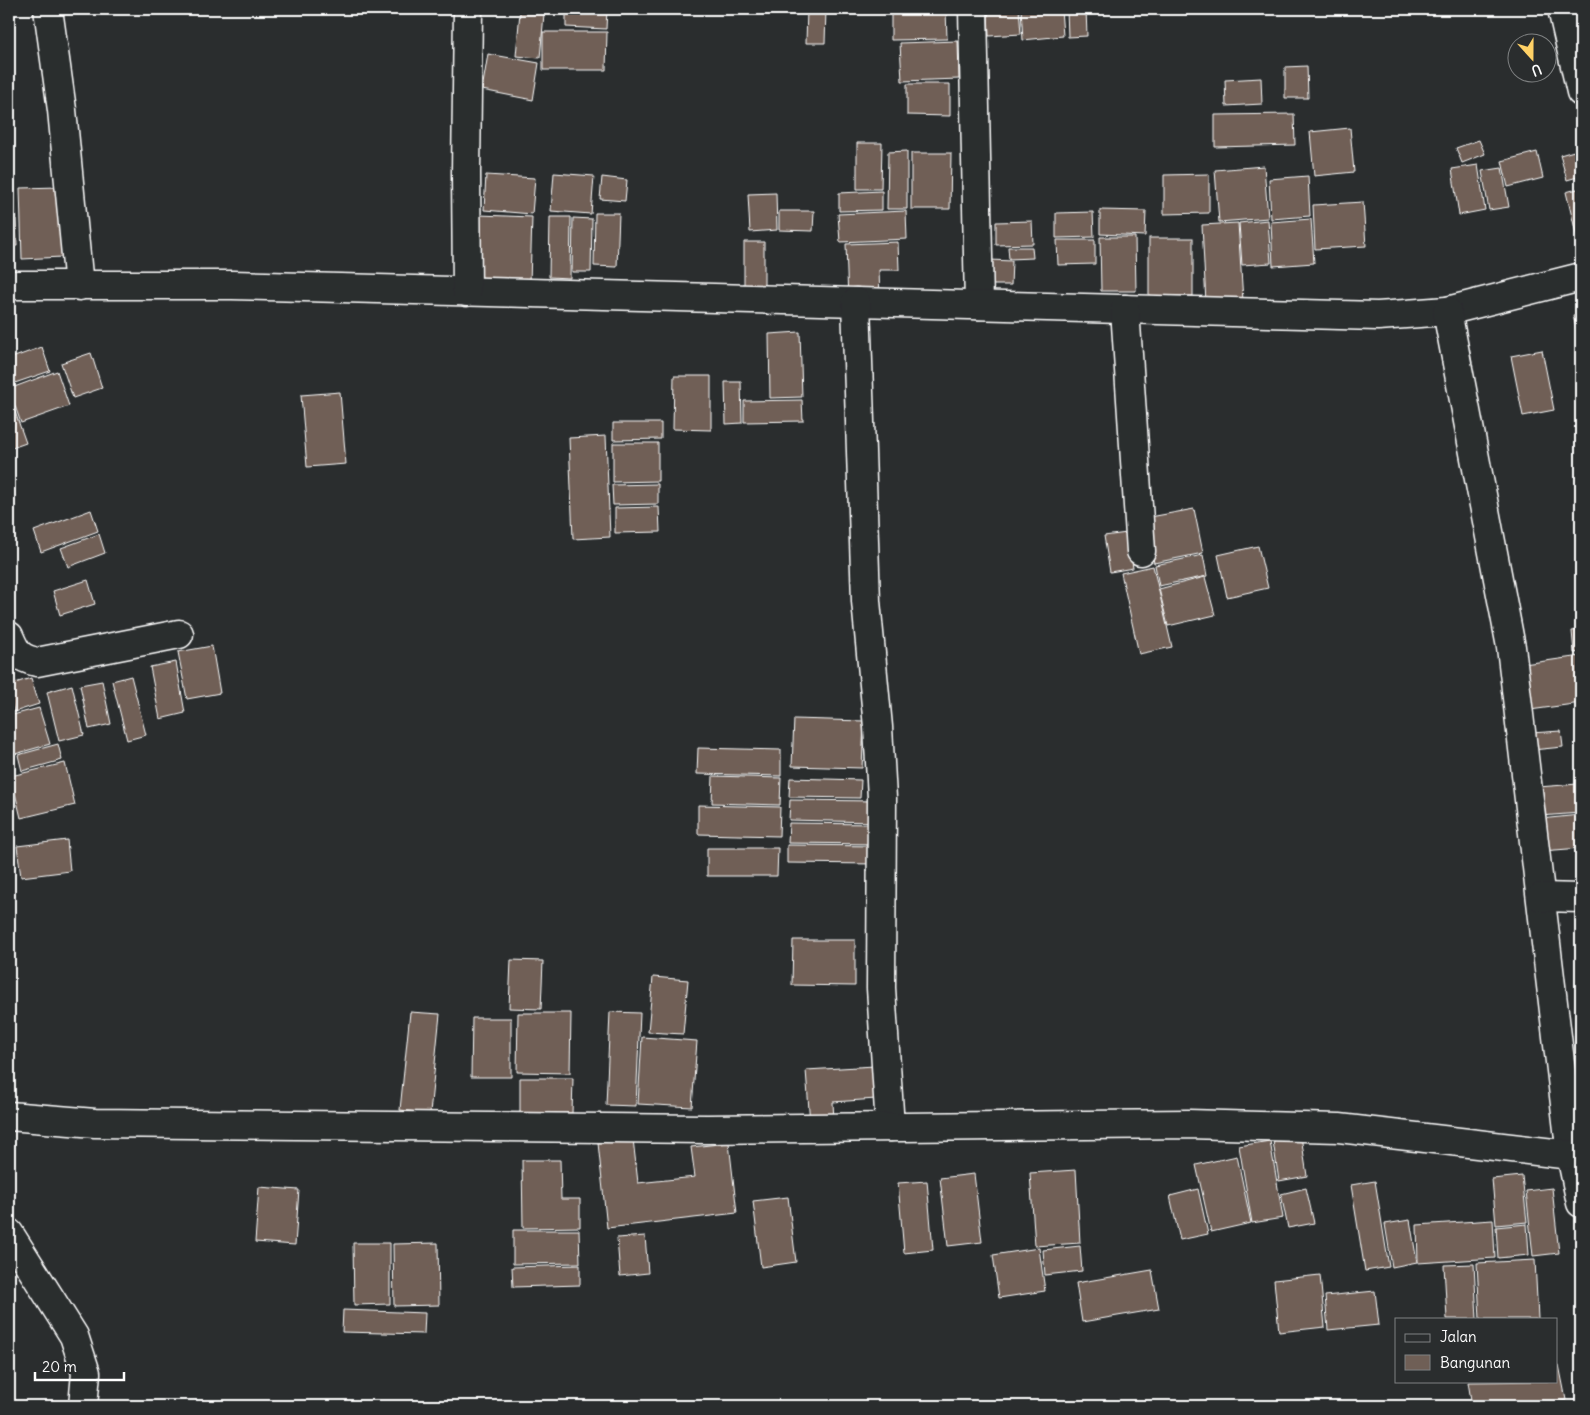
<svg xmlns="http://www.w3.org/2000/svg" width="1590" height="1415" font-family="Delius,sans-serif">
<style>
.building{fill:#6f5f56;stroke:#fff}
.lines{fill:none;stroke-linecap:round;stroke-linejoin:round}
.street-casing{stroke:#fff;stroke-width:31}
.street{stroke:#2a2d2e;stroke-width:28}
</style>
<rect width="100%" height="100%" fill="#2a2d2e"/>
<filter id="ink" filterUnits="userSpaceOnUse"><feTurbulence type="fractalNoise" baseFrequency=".02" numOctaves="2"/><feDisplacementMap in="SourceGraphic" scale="10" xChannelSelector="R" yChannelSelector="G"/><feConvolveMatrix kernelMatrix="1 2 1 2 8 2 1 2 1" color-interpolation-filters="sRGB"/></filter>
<g filter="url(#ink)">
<g class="building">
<path d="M566 9H607L606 29 566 27Z"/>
<path d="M807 9H826L825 43H806Z"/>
<path d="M891 9H946L947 39 891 40Z"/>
<path d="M988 9H1019L1021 34 989 36Z"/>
<path d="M1021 9H1061L1063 36 1023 40Z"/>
<path d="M1067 9H1086L1087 36 1068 37Z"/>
<path d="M1581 9V34H1580L1576 10Z"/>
<path d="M520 12 544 14 540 58 516 56Z"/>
<path d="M543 32H607L606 70H543Z"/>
<path d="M958 41 959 79 902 81 900 43Z"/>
<path d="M488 54 539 63 533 100 482 90Z"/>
<path d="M1307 66 1308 98H1285V67Z"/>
<path d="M1261 78 1262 104 1226 106 1225 80Z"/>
<path d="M907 84H950V116L907 115Z"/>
<path d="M1294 114 1295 145 1215 147V115Z"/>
<path d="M1350 128 1354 172 1314 176 1310 132Z"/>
<path d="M1479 140 1485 154 1462 163 1456 148Z"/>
<path d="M857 143H882L881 189H857Z"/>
<path d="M1581 149V176L1567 180 1560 155Z"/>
<path d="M907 151V209H887L888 152Z"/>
<path d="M1537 152 1543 178 1508 187 1502 161Z"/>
<path d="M911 153H951L950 209H911Z"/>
<path d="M1478 165 1485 210 1459 215 1452 169Z"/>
<path d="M1264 166 1268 218 1219 222 1215 170Z"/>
<path d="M1502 168 1509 207 1489 210 1482 171Z"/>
<path d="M554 173 594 176 591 214 551 211Z"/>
<path d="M1209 174V213L1164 214V175Z"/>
<path d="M486 175 535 178 532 214 484 210Z"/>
<path d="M1308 176 1310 216 1271 219 1269 179Z"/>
<path d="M602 177 627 180 625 201 600 199Z"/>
<path d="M60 187 62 257 22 259 20 188Z"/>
<path d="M1581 188V254L1566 192Z"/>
<path d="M882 191V210L839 211V193Z"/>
<path d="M9 192H15L17 246H9Z"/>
<path d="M776 193 777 230 750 232 748 194Z"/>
<path d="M1363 202 1366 246 1315 249 1313 205Z"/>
<path d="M1100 210 1146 211 1145 236 1100 234Z"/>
<path d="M779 211H814L813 231 779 230Z"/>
<path d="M906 211 907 239 840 242 838 214Z"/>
<path d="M1093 212 1094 237 1056 238V213Z"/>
<path d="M595 213H619L617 267 594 266Z"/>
<path d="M479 215 532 217 530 283 478 281Z"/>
<path d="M550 217H571L570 278 549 277Z"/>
<path d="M573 218 592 219 591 272H572Z"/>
<path d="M1311 219 1314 263 1273 266 1271 222Z"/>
<path d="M1268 220 1271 263 1242 265 1239 223Z"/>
<path d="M1032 221 1033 244 996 245V222Z"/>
<path d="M1238 223 1243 301 1206 303 1202 225Z"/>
<path d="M1100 237H1135L1136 291H1101Z"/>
<rect x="1149" y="238" width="44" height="58"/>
<path d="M1057 240H1095V264L1058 265Z"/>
<path d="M744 242H764V293L744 294Z"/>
<path d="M898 242 899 270H879L880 299 848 301 846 244Z"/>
<path d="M1008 247H1032L1033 258 1009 259Z"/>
<path d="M990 260 1012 261 1011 285H989Z"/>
<path d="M1581 313V340L1579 341 1573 315Z"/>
<path d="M800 332 802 397 770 398 769 334Z"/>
<path d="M42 347 50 371 9 385V359Z"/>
<path d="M1542 350 1554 410 1523 416 1511 356Z"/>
<path d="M91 353 102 388 73 398 61 363Z"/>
<path d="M57 371 69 406 21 423 9 389Z"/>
<path d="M674 376H711V430L673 429Z"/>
<path d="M725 382H741L742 423 726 424Z"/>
<path d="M340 392 346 464 307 467 301 395Z"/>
<path d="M9 395 26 443 9 449Z"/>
<path d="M802 400 803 421 744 422V401Z"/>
<path d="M613 423H661V439L613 440Z"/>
<path d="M606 436 610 537 573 539 569 438Z"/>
<path d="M613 443H658V481L613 482Z"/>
<path d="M658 484V504L613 505 612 485Z"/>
<path d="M659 507 660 532 615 533V508Z"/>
<path d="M1194 509 1203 553 1154 563 1145 518Z"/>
<path d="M91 510 98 531 41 552 34 531Z"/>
<path d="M1127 533 1133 568 1110 572 1104 536Z"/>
<path d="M99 534 105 553 68 567 61 548Z"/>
<path d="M1258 546 1268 588 1227 597 1218 555Z"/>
<path d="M1203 555 1207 576 1159 586 1155 565Z"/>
<path d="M1153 566 1172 647 1139 654 1121 573Z"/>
<path d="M1205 577 1215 615 1168 626 1159 589Z"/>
<path d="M88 580 95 604 60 615 53 591Z"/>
<path d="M1581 630V652L1574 653 1572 631Z"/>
<path d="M212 646 220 693 187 699 178 652Z"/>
<path d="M1581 656V703L1530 710 1524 664Z"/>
<path d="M176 662 185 713 160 719 150 667Z"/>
<path d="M131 676 146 735 127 740 112 681Z"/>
<path d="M31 678 39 704 14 712 9 694V685Z"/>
<path d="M102 681 111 724 89 729 80 685Z"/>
<path d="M72 685 84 735 59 741 47 692Z"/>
<path d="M39 708 50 744 15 754 9 734V716Z"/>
<path d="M794 719 864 721 862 768 792 766Z"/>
<path d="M1561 731 1563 747 1532 750 1531 733Z"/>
<path d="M58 744 62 760 22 771 18 755Z"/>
<path d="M698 748 781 750V776L697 774Z"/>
<path d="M65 763 75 805 21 818 11 776Z"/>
<path d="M713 776 781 778 780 805 712 803Z"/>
<path d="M790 778 861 780 860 798 789 797Z"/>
<path d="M1578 784 1580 813 1540 816 1538 787Z"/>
<path d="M790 800 875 801V822L789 820Z"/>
<path d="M698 805 780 807 779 836 698 834Z"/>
<path d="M1580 815 1581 848 1542 851 1540 819Z"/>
<path d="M789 823 876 824V844L788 843Z"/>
<path d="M67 840 70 871 21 877 17 846Z"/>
<path d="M787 845 876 846V864L787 863Z"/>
<path d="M707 848H778L777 876H707Z"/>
<path d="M793 940H855V986L792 985Z"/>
<path d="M511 960 543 961 541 1009 509 1008Z"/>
<path d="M653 977 688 980 683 1034 648 1032Z"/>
<path d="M410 1012 440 1014 430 1113 400 1110Z"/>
<path d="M610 1012 640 1013 636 1106 606 1105Z"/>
<path d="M518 1013H571L570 1073 517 1072Z"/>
<path d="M472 1018H511V1077H471Z"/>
<path d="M642 1037 697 1041 692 1107 638 1104Z"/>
<path d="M875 1066 876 1099 833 1102 834 1122 810 1123 806 1070Z"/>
<path d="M520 1078H573L572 1113 520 1114Z"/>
<path d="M1301 1136 1307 1176 1279 1181 1273 1141Z"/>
<path d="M633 1139 638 1183 695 1177 691 1147 729 1143 737 1213 607 1228 598 1143Z"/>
<path d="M1270 1141 1283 1218 1252 1223 1239 1146Z"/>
<path d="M1237 1156 1251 1223 1211 1232 1196 1165Z"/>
<path d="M522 1160H560L561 1199H580V1227L523 1228Z"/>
<path d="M1076 1170 1080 1243 1035 1246 1030 1173Z"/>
<path d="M974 1174 982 1242 948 1246 940 1178Z"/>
<path d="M1522 1176 1527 1222 1496 1225 1492 1179Z"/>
<path d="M927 1181 933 1250 904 1253 898 1183Z"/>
<path d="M1375 1181 1389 1267 1365 1271 1351 1185Z"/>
<path d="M259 1187 299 1190 295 1245 255 1242Z"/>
<path d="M1306 1188 1314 1223 1288 1228 1281 1194Z"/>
<path d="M1552 1188 1559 1253 1533 1256 1526 1191Z"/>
<path d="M1198 1189 1208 1234 1180 1240 1170 1196Z"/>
<path d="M788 1197 796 1262 761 1267 753 1201Z"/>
<path d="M1410 1220 1417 1262 1392 1267 1385 1224Z"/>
<path d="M1493 1220 1495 1258 1418 1263 1417 1225Z"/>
<path d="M1527 1224 1529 1255 1498 1258 1496 1227Z"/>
<path d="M513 1230H579L580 1263 513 1264Z"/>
<path d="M645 1236 648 1273 620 1276 617 1238Z"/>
<path d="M353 1243H390V1304L354 1305Z"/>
<path d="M438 1243 439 1305 394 1306 393 1244Z"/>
<path d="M1080 1246 1082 1271 1045 1275 1043 1250Z"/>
<path d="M1039 1248 1045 1291 999 1298 993 1255Z"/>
<path d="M1535 1260 1538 1319H1480L1477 1263Z"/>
<path d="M1474 1264 1477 1319H1447L1444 1265Z"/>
<path d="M580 1265V1285L513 1287 512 1267Z"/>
<path d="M1152 1270 1159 1309 1082 1322 1076 1283Z"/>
<path d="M1320 1275 1325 1327 1279 1332 1274 1280Z"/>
<path d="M1375 1291 1379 1325 1328 1330 1325 1296Z"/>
<path d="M343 1310 425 1313 424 1334 342 1332Z"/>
<path d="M1556 1365H1559L1566 1400 1534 1406H1472L1468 1382 1556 1381Z"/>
<path d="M1566 1402 1567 1406H1545Z"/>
</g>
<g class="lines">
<defs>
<g id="street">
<path d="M48 9 62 110 79 286"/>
<path d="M973 9 979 305"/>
<path d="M1562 9 1581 92"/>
<path d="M9 285H232L1378 316 1447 311 1581 277"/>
<path d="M467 292 466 173 468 9"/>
<path d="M856 302 866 601 878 727 882 798 881 988 890 1127"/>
<path d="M1125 309 1141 551"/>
<path d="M1447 311 1511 647 1571 1155 1581 1203"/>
<path d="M9 636C16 652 18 658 37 662L179 634"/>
<path d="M1541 897 1581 898"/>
<path d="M9 1116 95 1123 707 1129 1188 1124 1339 1128 1571 1155"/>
<path d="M9 1233 74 1336 86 1373 83 1406"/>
</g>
</defs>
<use href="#street" class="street-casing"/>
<use href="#street" class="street"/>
</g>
</g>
<rect width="1590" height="1415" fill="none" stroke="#2a2d2e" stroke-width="30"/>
<rect x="15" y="15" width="1560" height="1385" fill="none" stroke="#fff" stroke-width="2" filter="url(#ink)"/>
<rect x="1395" y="1318" width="162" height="65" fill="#2a2d2e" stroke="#7f8182"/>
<rect x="1405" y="1334" width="25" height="8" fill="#2a2d2e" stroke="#7f8182"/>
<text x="1440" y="1342" font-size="15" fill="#ffffff">Jalan</text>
<rect x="1405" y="1355" width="25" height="15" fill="#6f5f56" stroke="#7f8182"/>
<text x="1440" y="1368" font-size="15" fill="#ffffff">Bangunan</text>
<g transform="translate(1532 58) rotate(159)"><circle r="24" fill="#2a2d2e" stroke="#7f8182"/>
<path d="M0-4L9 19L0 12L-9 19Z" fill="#ffd166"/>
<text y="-8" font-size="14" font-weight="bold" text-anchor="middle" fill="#ffffff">U</text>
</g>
<path d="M35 1372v8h89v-8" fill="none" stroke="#ffffff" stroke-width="2.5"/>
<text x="42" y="1372" font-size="15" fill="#ffffff" stroke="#2a2d2e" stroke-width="4" paint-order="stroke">20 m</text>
</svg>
